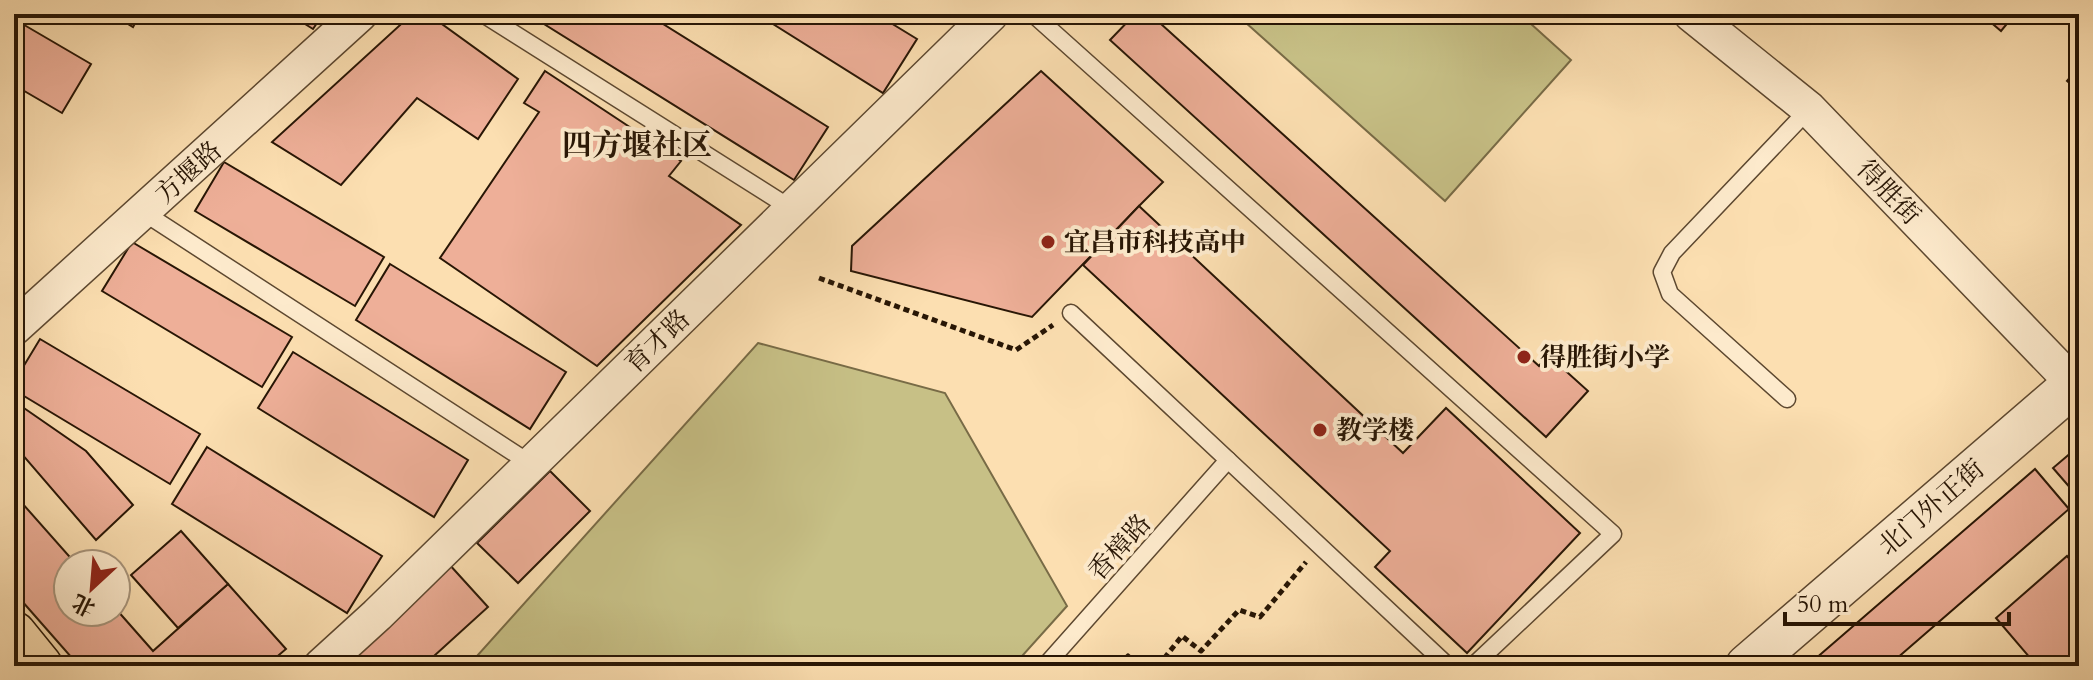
<svg xmlns="http://www.w3.org/2000/svg" width="2093" height="680" font-family="Cardo,'Noto Serif SC',serif">
<style>
.green{fill:#c7c086;stroke:#786b46;stroke-width:2}
.building{fill:#eeaf98;stroke:#281605;stroke-width:2}
.lines{fill:none;stroke-linecap:round;stroke-linejoin:round}
.service-casing{stroke:#5d4830;stroke-width:19}
.minor-casing{stroke:#5d4830;stroke-width:37}
.tertiary-casing{stroke:#5d4830;stroke-width:45}
.primary-casing{stroke:#281605;stroke-width:47}
.path{stroke:#281605;stroke-width:5;stroke-dasharray:6 4;stroke-linecap:butt}
.service{stroke:#fdeacc;stroke-width:16}
.minor{stroke:#fdeacc;stroke-width:34}
.tertiary{stroke:#fdeacc;stroke-width:42}
.primary{stroke:#fcdfb1;stroke-width:44}
.poi-dot{fill:#8f2418;stroke:#fdeacc;stroke-width:3}
.labels{text-anchor:middle;stroke-width:8;stroke-linejoin:round;paint-order:stroke}
.street-label{font-size:26px;fill:#281605;stroke:#fdeacc}
.poi-label{font-size:26px;font-weight:bold;fill:#281605;stroke:#fdeacc;text-anchor:start}
.quarter-label{font-size:30px;font-weight:bold;fill:#281605;stroke:#fdeacc}
</style>
<rect width="100%" height="100%" fill="#fcdfb1"/>
<filter id="stains"><feTurbulence type="fractalNoise" baseFrequency=".0025" numOctaves="4"/><feColorMatrix values="0 0 0 0 .2 0 0 0 0 .09 0 0 0 0 .02 0 0 0 .5 -.17"/></filter>
<radialGradient id="worn" r=".72"><stop offset=".6" stop-color="#630" stop-opacity="0"/><stop offset="1" stop-color="#630" stop-opacity=".3"/></radialGradient>
<g class="green">
<path d="M1236 14H1520L1571 60 1445 201Z"/>
<path d="M758 343 945 393 1067 606 1013 666H468Z"/>
</g>
<g class="building">
<path d="M112 14H140L133 27Z"/>
<path d="M289 14H323L313 29Z"/>
<path d="M528 14H647L828 127 794 180Z"/>
<path d="M757 14H876L917 39 883 93Z"/>
<path d="M1135 14H1150L1539 366 1548 355 1588 391 1546 437 1110 40Z"/>
<path d="M1981 14H2015L2001 31Z"/>
<path d="M411 15 439 22 518 79 478 139 417 98 341 185 272 142Z"/>
<path d="M14 19 91 64 62 113 14 85Z"/>
<path d="M2079 67V91L2067 81Z"/>
<path d="M545 71 681 161 669 176 741 225 597 366 440 258 539 112 524 103Z"/>
<path d="M1041 71 1163 182 1139 206 1032 317 851 271 852 246Z"/>
<path d="M224 162 384 257 355 306 195 211Z"/>
<path d="M1139 206 1403 453 1446 408 1580 533 1467 653 1375 567 1390 551 1083 265Z"/>
<path d="M132 242 292 337 262 387 102 291Z"/>
<path d="M390 264 566 372 530 429 356 320Z"/>
<path d="M40 339 200 434 170 484 14 390V382Z"/>
<path d="M293 352 468 460 434 517 258 408Z"/>
<path d="M21 406 86 451 133 505 96 540 14 445V411Z"/>
<path d="M2079 446V498L2053 468Z"/>
<path d="M207 447 382 556 347 613 172 504Z"/>
<path d="M2035 469 2069 509 1888 666H1807Z"/>
<path d="M550 471 590 511 518 583 477 543Z"/>
<path d="M14 494 76 564H68V612H116V609L153 651 228 584 286 649 266 666H79L14 592Z"/>
<path d="M181 531 228 584 178 628 131 575Z"/>
<path d="M2067 556 2079 570V666H2037L1996 618Z"/>
<path d="M448 563 488 607 423 666H336Z"/>
</g>
<g class="lines">
<defs>
<g id="service">
<path d="M483 14 792 209"/>
<path d="M1033 14 1613 534 1473 666"/>
<path d="M143 212 531 464"/>
<path d="M1071 313 1448 666"/>
<path d="M1787 399 1670 294 1662 272 1672 253 1809 109"/>
<path d="M1045 666 1228 460"/>
</g>
<g id="minor">
<path d="M1691 14 1809 109 2074 384"/>
<path d="M14 328 360 14"/>
<path d="M321 666 377 615 991 14"/>
</g>
<path id="tertiary" d="M1747 666 2079 380"/>
<path id="primary" d="M14 634 40 666"/>
</defs>
<use href="#service" class="service-casing"/>
<use href="#minor" class="minor-casing"/>
<use href="#tertiary" class="tertiary-casing"/>
<use href="#primary" class="primary-casing"/>
<g class="path">
<path d="M819 278 1016 350 1053 325"/>
<path d="M1118 666 1128 656 1139 666"/>
<path d="M1158 666 1182 636 1201 651 1239 610 1260 617 1306 562"/>
</g>
<use href="#service" class="service"/>
<use href="#minor" class="minor"/>
<use href="#tertiary" class="tertiary"/>
<use href="#primary" class="primary"/>
</g>
<g class="poi-dot">
<circle cx="1048" cy="242" r="8"/>
<circle cx="1524" cy="357" r="8"/>
<circle cx="1320" cy="430" r="8"/>
</g>
<g class="labels">
<g class="street-label">
<text transform="translate(188 172) rotate(-42)" y="9">方堰路</text>
<text transform="translate(1889 192) rotate(46)" y="9">得胜街</text>
<text transform="translate(657 341) rotate(-44)" y="9">育才路</text>
<text transform="translate(1931 507) rotate(-41)" y="9">北门外正街</text>
<text transform="translate(1119 547) rotate(-48)" y="9">香樟路</text>
</g>
<g class="poi-label">
<text x="1064" y="251">宜昌市科技高中</text>
<text x="1540" y="366">得胜街小学</text>
<text x="1336" y="439">教学楼</text>
</g>
<g class="quarter-label">
<text x="637" y="155">四方堰社区</text>
</g>
</g>
<rect width="2093" height="680" fill="none" stroke="#fcdfb1" stroke-width="48"/>
<rect x="16" y="16" width="2061" height="648" fill="none" stroke="#281605" stroke-width="4"/>
<rect x="24" y="24" width="2045" height="632" fill="none" stroke="#281605" stroke-width="2"/>
<g transform="translate(92 588) rotate(206)"><circle r="38" fill="#fdeacc" stroke="#a8957c" stroke-width="2"/>
<path d="M0-6L14 30L0 20L-14 30Z" fill="#8f2418"/>
<text y="-12" font-size="22" font-weight="bold" text-anchor="middle" fill="#281605">北</text>
</g>
<path d="M1785 612v12h224v-12" fill="none" stroke="#281605" stroke-width="4"/>
<text x="1797" y="612" font-size="24" fill="#281605" stroke="#fdeacc" stroke-width="6" paint-order="stroke">50 m</text>
<rect width="100%" height="100%" filter="url(#stains)"/>
<rect width="100%" height="100%" fill="url(#worn)"/>
</svg>
